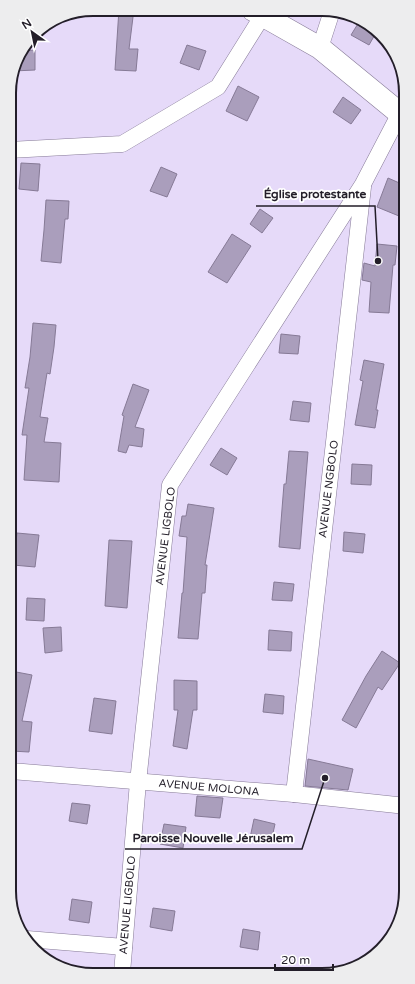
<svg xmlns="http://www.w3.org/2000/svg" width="415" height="984" font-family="'Varela Round',sans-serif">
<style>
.building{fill:#aa9ebc;stroke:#867a96}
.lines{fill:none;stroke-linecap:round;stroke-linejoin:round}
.street-casing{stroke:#867a97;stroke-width:17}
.secondary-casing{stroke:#867a97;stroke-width:23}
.street{stroke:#fff;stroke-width:16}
.secondary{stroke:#fff;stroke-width:22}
.labels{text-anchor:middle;stroke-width:3.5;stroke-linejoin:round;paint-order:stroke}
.street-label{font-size:11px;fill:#231e29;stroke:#fff}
.rim{fill:none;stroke:#231e29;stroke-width:2}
.leader{fill:none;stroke:#231e29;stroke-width:1.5}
.callout-dot{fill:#231e29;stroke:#fff;stroke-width:1.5}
.callout-label{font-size:12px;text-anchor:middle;font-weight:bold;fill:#231e29;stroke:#fff;stroke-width:3.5;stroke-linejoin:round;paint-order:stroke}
</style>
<rect width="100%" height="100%" fill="#e6daf9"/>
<g class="building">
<path d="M119 9H134L129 49H138L136 71 115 70Z"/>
<path d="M359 22 377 31 369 45 351 35Z"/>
<path d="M187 45 206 51 199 70 180 63Z"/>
<path d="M35 50V70L13 71 18 56 21 51Z"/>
<path d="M238 86 259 97 247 121 226 111Z"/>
<path d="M343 97 361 110 351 124 333 112Z"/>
<path d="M21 163 40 164 38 191 19 189Z"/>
<path d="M161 167 177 174 167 197 150 191Z"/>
<path d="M388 178 404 185V204L399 216 377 207Z"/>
<path d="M46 200 69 201 68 219H65L61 263 41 261 44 230Z"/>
<path d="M260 209 273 218 262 233 250 224Z"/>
<path d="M232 234 251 246 227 283 208 272Z"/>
<path d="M377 244 397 246 395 265H393L389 313 369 312 371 282 362 280 364 263 375 266Z"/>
<path d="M33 323 56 325 54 347 50 374 47 373 40 417 48 418 44 442 61 443 59 482 24 480 27 435H22L29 388H25L30 357Z"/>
<path d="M281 334 300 336 298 354 279 353Z"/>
<path d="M364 360 384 364 376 410H378L375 428 355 425 363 381 360 380Z"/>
<path d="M133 384 149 390 135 427 144 429 142 447 129 445 126 453 118 451 124 416 122 415Z"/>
<path d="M293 401 311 403 309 422 290 420Z"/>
<path d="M221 448 237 458 227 475 210 465Z"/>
<path d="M289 451 308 452 300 549 279 547 284 484H286Z"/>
<path d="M352 464 372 465 371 485 351 484Z"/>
<path d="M188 504 214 508 205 565H207L205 593H202L198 639 178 638 182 593H183L187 537 179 536 182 516H186Z"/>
<path d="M344 532 365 534 363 553 343 551Z"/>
<path d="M17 533 39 535 35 567 13 565Z"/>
<path d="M109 540 132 541 127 608 105 606Z"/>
<path d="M274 582 294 584 292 601 272 600Z"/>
<path d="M27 598 45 599 44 621 26 620Z"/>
<path d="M61 627 62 651 45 653 43 628Z"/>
<path d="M269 630 292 632 291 651 268 650Z"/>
<path d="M382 651 400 663 382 690 378 687 356 728 342 720 366 676Z"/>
<path d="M11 671 32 675 22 721 32 722 29 752 11 751Z"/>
<path d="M174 680 197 681V710H193L187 749 173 746 178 710H174Z"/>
<path d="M265 694 284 696 283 714 263 712Z"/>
<path d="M94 698 116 701 112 734 89 731Z"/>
<path d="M308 759 353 769 348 790 305 786Z"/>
<path d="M197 796 223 798 220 818 195 816Z"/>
<path d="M72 803 90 805 87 824 69 821Z"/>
<path d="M254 819 275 824 271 842 250 838Z"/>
<path d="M164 824 186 827 183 848 160 844Z"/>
<path d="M72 899 92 902 89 923 69 920Z"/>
<path d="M153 908 175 911 172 931 150 927Z"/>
<path d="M243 929 260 932 258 950 240 947Z"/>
</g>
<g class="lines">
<defs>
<g id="street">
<path d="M320 48 332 11"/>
<path d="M9 150 122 144 218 87 263 15"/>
<path d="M11 771 294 794 406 806"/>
<path d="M294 794 363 187"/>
<path d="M27 939 124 947"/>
<path d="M122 973 138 782 170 485 363 184 400 113"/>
</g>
<path id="secondary" d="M253 10 320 48 403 116"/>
</defs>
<use href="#street" class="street-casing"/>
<use href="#secondary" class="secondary-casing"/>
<use href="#street" class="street"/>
<use href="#secondary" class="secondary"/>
</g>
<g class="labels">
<g class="street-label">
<text transform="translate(328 489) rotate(-83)" y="4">AVENUE NGBOLO</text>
<text transform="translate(165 536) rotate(-83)" y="4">AVENUE LIGBOLO</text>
<text transform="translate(209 787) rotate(5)" y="4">AVENUE MOLONA</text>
<text transform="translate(127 905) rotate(-85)" y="4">AVENUE LIGBOLO</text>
</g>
</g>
<path d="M0 0H415V984H0ZM93 16H322A77 77 0 0 1 399 93V891A77 77 0 0 1 322 968H93A77 77 0 0 1 16 891V93A77 77 0 0 1 93 16Z" fill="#ededee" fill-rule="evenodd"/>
<path class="rim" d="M93 16H322A77 77 0 0 1 399 93V891A77 77 0 0 1 322 968H93A77 77 0 0 1 16 891V93A77 77 0 0 1 93 16Z"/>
<path class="leader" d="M378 261L375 206H256M325 778L302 849H125"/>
<g class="callout-dot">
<circle cx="378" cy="261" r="4"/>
<circle cx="325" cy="778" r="4"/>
</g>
<g class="callout-label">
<text x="315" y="198">Église protestante</text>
<text x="213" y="842">Paroisse Nouvelle Jérusalem</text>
</g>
<g transform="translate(32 32) rotate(327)" stroke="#ffffff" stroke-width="3" paint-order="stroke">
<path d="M0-3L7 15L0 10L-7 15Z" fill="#231e29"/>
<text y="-6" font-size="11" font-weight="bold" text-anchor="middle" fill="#231e29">N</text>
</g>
<path d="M275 964v6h58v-6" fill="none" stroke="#231e29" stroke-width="2"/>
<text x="281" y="964" font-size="12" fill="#231e29" stroke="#ffffff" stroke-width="3" paint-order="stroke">20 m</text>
</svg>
